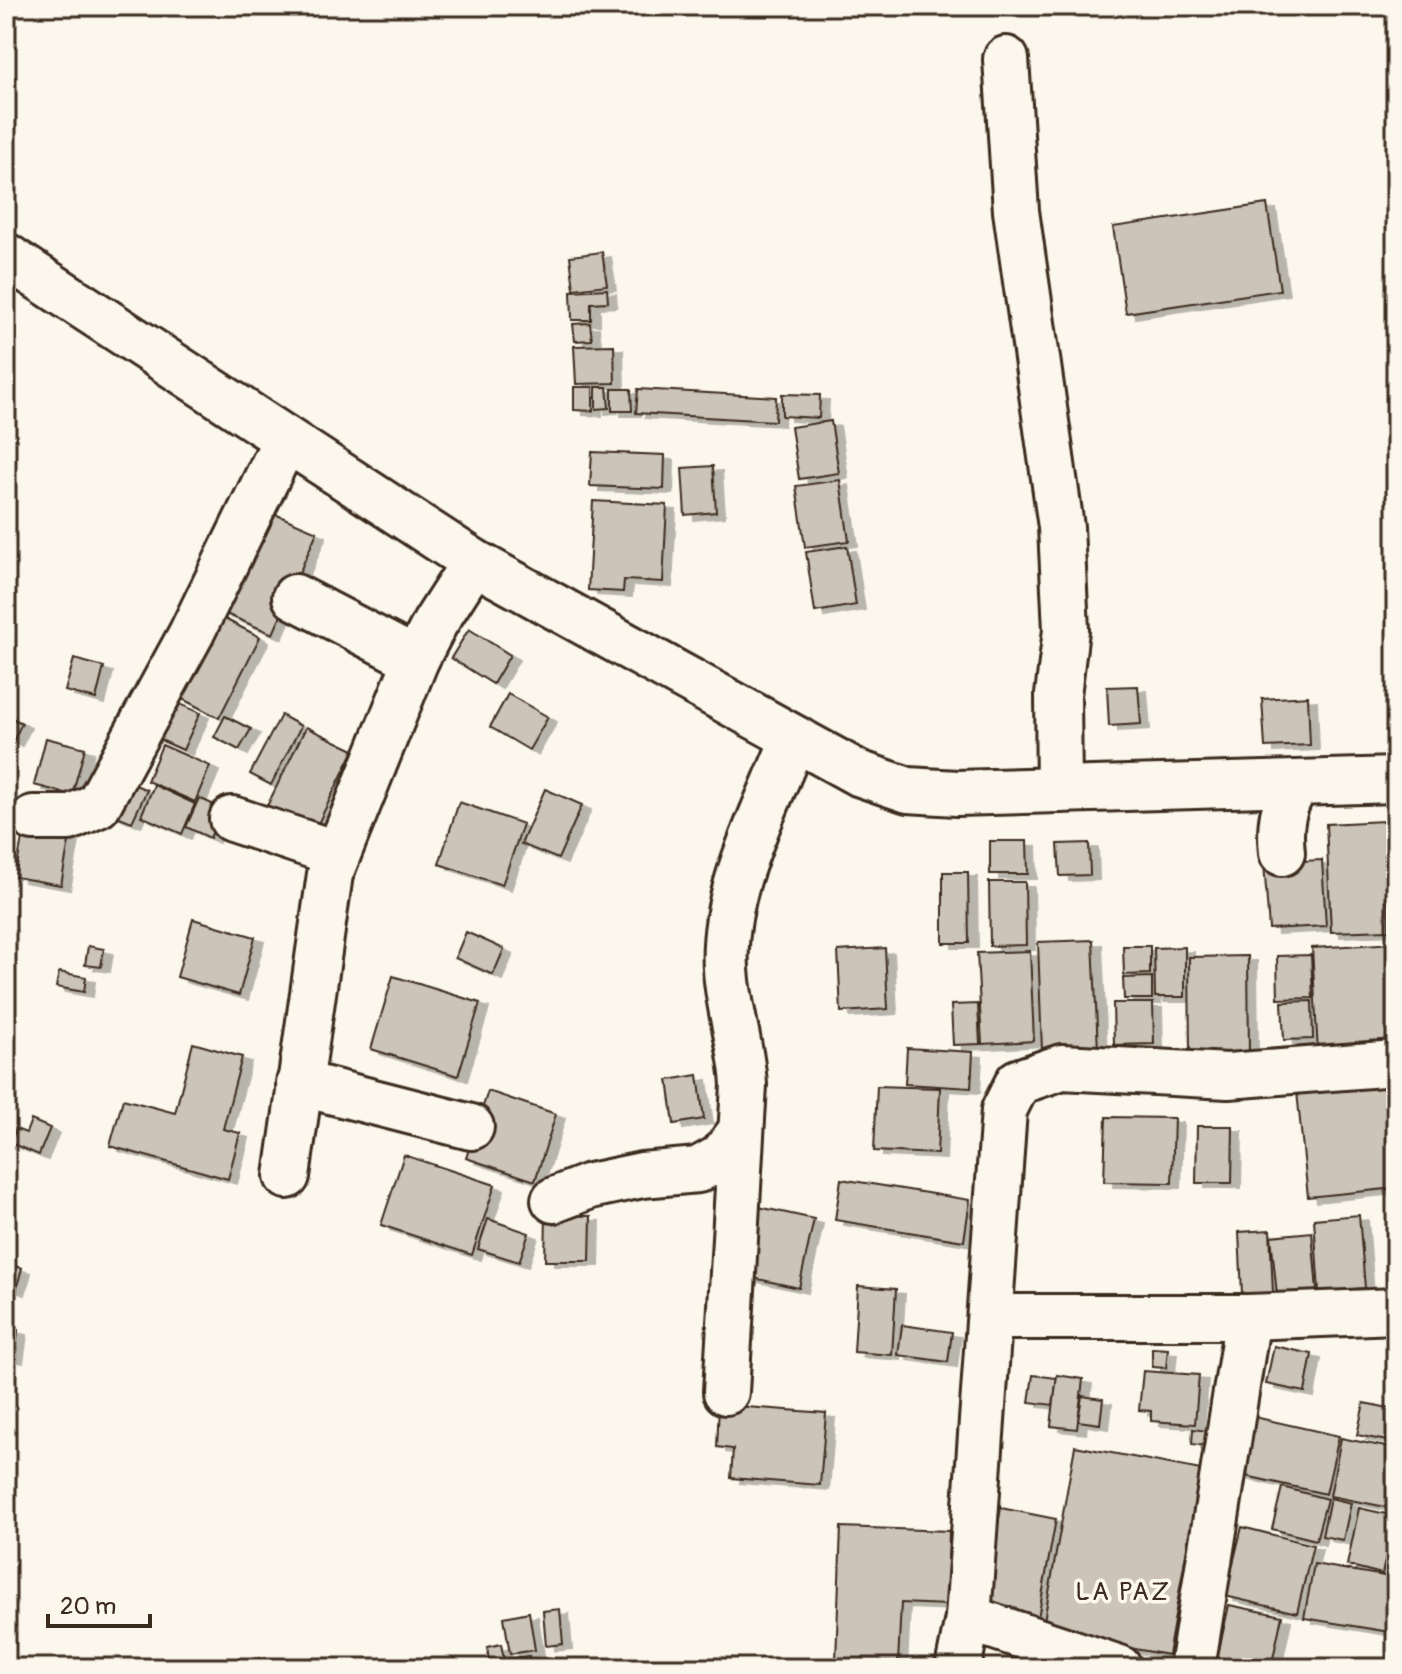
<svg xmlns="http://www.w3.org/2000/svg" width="1402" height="1674" font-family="Pangolin,sans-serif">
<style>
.building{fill:#ccc4b9;stroke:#3b2a1e;stroke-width:2;filter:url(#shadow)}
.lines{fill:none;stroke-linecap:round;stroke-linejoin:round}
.minor-casing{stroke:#3b2a1e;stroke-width:50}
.minor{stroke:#fbf7ec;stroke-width:44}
.labels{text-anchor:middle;stroke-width:7;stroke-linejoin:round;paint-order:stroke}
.quarter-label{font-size:26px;letter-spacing:2px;fill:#3b2a1e;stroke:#fbf7ec}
</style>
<defs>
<filter id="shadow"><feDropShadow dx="9" dy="5" stdDeviation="0" flood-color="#0004"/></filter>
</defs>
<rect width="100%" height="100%" fill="#fbf7ec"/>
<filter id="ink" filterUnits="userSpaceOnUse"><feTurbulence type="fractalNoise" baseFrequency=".0125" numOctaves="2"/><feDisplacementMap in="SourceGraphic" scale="16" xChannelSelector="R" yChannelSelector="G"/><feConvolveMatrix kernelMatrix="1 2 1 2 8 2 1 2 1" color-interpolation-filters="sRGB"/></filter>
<g filter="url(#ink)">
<g class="building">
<path d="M1267 204 1280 290 1126 313 1113 227Z"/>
<path d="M602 252 607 285 574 289 570 256Z"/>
<path d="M607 289 608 302 591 303V320H572L571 291Z"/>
<path d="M590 323 592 340 575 341 573 324Z"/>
<path d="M614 345 615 383 576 384 574 346Z"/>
<path d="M574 387H593V411L574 410Z"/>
<path d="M596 387H607L609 408 596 409Z"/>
<path d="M612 389H631L632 411H612Z"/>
<path d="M638 389 776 397 775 421 636 413Z"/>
<path d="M782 394 820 395 819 418 782 416Z"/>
<path d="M831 421 839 473 799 479 791 427Z"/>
<path d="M592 452 665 455 664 489 590 486Z"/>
<path d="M713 466 716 512 685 515 682 468Z"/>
<path d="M840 480 849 541 805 547 796 486Z"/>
<path d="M593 501 667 505 663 582 624 580 623 592 588 590Z"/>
<path d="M263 509 317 532 273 634 219 611Z"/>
<path d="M847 546 856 605 815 612 806 552Z"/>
<path d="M209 611 260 637 219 718 169 692Z"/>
<path d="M469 629 510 655 493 684 451 658Z"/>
<path d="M74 659 104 667 96 699 65 691Z"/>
<path d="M1138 686 1141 724 1109 726 1107 687Z"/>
<path d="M508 694 548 717 529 750 490 727Z"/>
<path d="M1308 696 1310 745 1265 747 1262 699Z"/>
<path d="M171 700 200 713 183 750 154 737Z"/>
<path d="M281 715 301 726 271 785 250 774Z"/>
<path d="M8 716 22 723 13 741 6 738Z"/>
<path d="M225 716 251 729 239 750 214 737Z"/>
<path d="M306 727 354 750 313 834 265 810Z"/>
<path d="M46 738 85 748 72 795 34 785Z"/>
<path d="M162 745 210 766 195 802 147 781Z"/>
<path d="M122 779 147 790 132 822 107 812Z"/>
<path d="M154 785 195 804 182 834 141 816Z"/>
<path d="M545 789 582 805 558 859 521 844Z"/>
<path d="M199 798 223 809 210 838 186 827Z"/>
<path d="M459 802 523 824 502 885 439 864Z"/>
<path d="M1384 821 1389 930 1331 932 1326 824Z"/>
<path d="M25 822 71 831 61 885 15 877Z"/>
<path d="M990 841H1027L1028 874H990Z"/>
<path d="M1089 843 1090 875 1060 876 1058 844Z"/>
<path d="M1322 860 1326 926 1269 929 1264 863Z"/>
<path d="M943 872H968L969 943H943Z"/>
<path d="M989 882H1025L1026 945 990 946Z"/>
<path d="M193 919 255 937 239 995 177 977Z"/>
<path d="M466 932 504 949 493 975 455 958Z"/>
<path d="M1093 940 1098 1050 1042 1052 1038 942Z"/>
<path d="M1396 943V1049L1318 1053 1312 948Z"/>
<path d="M88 946 104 949 101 967 85 965Z"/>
<path d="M1123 946H1150V974L1124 975Z"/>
<path d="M1185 947V997H1155L1154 948Z"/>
<path d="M885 948 888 1009 841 1012 838 951Z"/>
<path d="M1030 951 1034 1041 982 1044 977 953Z"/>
<path d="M1311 955 1313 998 1278 999 1277 956Z"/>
<path d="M1248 956 1249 1053H1190L1189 957Z"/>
<path d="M59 972 86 977 84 992 56 987Z"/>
<path d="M393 976 480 1003 458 1076 371 1049Z"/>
<path d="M1152 977V999H1124L1123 978Z"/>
<path d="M1312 1001 1313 1039 1284 1040 1282 1002Z"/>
<path d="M1113 1003H1153L1154 1044 1114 1045Z"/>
<path d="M978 1004 980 1044 953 1045 951 1005Z"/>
<path d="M193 1043 242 1057 223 1129 240 1133 228 1179 110 1146 123 1099 175 1113Z"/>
<path d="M907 1048 973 1052 971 1088 905 1084Z"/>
<path d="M698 1075 704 1119 674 1124 668 1080Z"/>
<path d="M1396 1082V1188L1308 1197 1297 1092Z"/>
<path d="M877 1086 940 1088 937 1154 874 1151Z"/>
<path d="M488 1091 556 1114 535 1181 466 1158Z"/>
<path d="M1106 1117 1174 1118 1172 1183 1104 1182Z"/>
<path d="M31 1120 50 1128 39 1155 10 1143 16 1129 26 1133Z"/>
<path d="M1197 1126H1233L1232 1183H1196Z"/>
<path d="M404 1155 495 1185 472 1255 381 1225Z"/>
<path d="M841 1179 970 1200 964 1241 835 1220Z"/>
<path d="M759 1207 814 1219 799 1288 744 1276Z"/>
<path d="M546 1215 591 1216 590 1261H545Z"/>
<path d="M1359 1215 1365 1288 1319 1292 1314 1219Z"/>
<path d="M488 1219 529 1233 519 1262 478 1249Z"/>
<path d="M1270 1230 1273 1293 1242 1294 1239 1232Z"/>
<path d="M1312 1232 1317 1291 1277 1295 1271 1236Z"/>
<path d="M6 1264 22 1268 16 1290 6 1287Z"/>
<path d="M858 1286 896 1289 892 1355 854 1352Z"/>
<path d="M902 1325 952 1332 948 1362 898 1355Z"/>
<path d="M6 1328 18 1330 14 1358 6 1356Z"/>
<path d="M1274 1346 1312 1354 1305 1392 1266 1384Z"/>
<path d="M1152 1348 1168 1349 1166 1368 1152 1367Z"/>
<path d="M1143 1371 1199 1375 1195 1424 1151 1421V1411L1139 1410Z"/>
<path d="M1033 1375 1057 1378 1053 1405 1029 1402Z"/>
<path d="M1057 1375 1083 1379 1077 1429 1051 1426Z"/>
<path d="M1082 1396 1103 1399 1100 1424 1078 1421Z"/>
<path d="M1364 1403 1394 1409 1387 1441 1357 1435Z"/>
<path d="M719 1405 826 1413 820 1485 731 1478 733 1449 717 1447Z"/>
<path d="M1250 1416 1339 1436 1326 1494 1237 1474Z"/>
<path d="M1193 1429 1215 1432 1213 1447 1192 1444Z"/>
<path d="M1341 1438 1396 1449V1509L1330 1496Z"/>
<path d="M1075 1446 1201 1470 1168 1655 1042 1632Z"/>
<path d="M1282 1487 1327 1499 1316 1540 1272 1529Z"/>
<path d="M1330 1498 1351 1503 1343 1540 1322 1536Z"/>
<path d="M1001 1508 1056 1519 1038 1618 983 1607Z"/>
<path d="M1359 1508 1395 1516 1382 1574 1347 1565Z"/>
<path d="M841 1527 949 1531 947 1605 901 1603 898 1663 836 1660Z"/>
<path d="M1242 1527 1313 1545 1297 1613 1225 1596Z"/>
<path d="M1314 1564 1396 1578V1633L1304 1618Z"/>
<path d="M1229 1605 1282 1616 1271 1668H1215Z"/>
<path d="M560 1609 563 1644 546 1646 543 1611Z"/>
<path d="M529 1612 535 1650 510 1654 504 1617Z"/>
<path d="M501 1644 505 1665 490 1668 487 1647Z"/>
<path d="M529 1656 530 1668H507L506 1659Z"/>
</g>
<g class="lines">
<defs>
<g id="minor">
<path d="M1006 59 1016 211 1061 527 1066 630 1058 695 1059 790"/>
<path d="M6 256 474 562 858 773 908 790 957 793 1396 780"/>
<path d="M295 597 416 660"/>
<path d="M33 818H69L98 805 191 634 285 441"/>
<path d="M232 819 338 854"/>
<path d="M1282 853C1279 824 1282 808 1297 783"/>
<path d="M299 1083 471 1127"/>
<path d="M287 1176 330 874 416 660 435 623 474 562"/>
<path d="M554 1200 590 1186 642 1175 698 1170 721 1157 740 1132"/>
<path d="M991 1317H1248L1396 1311"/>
<path d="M726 1392 744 1085C742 1046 728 1008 726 969 721 890 765 812 793 740"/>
<path d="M968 1618 1119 1668"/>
<path d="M958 1668 968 1618 1004 1110 1018 1082 1062 1067 1228 1076 1396 1063"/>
<path d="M1192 1668 1248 1317"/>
</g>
</defs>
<use href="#minor" class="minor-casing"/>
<use href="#minor" class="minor"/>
</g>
</g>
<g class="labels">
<g class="quarter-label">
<text x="1123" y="1600">LA PAZ</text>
</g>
</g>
<rect width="1402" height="1674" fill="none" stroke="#fbf7ec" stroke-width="32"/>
<rect x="16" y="16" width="1370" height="1642" fill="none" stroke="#3b2a1e" stroke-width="3" filter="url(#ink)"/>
<path d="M48 1614v12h102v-12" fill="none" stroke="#3b2a1e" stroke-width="4"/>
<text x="60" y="1614" font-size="24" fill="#3b2a1e" stroke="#fbf7ec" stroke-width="6" paint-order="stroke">20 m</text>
</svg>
